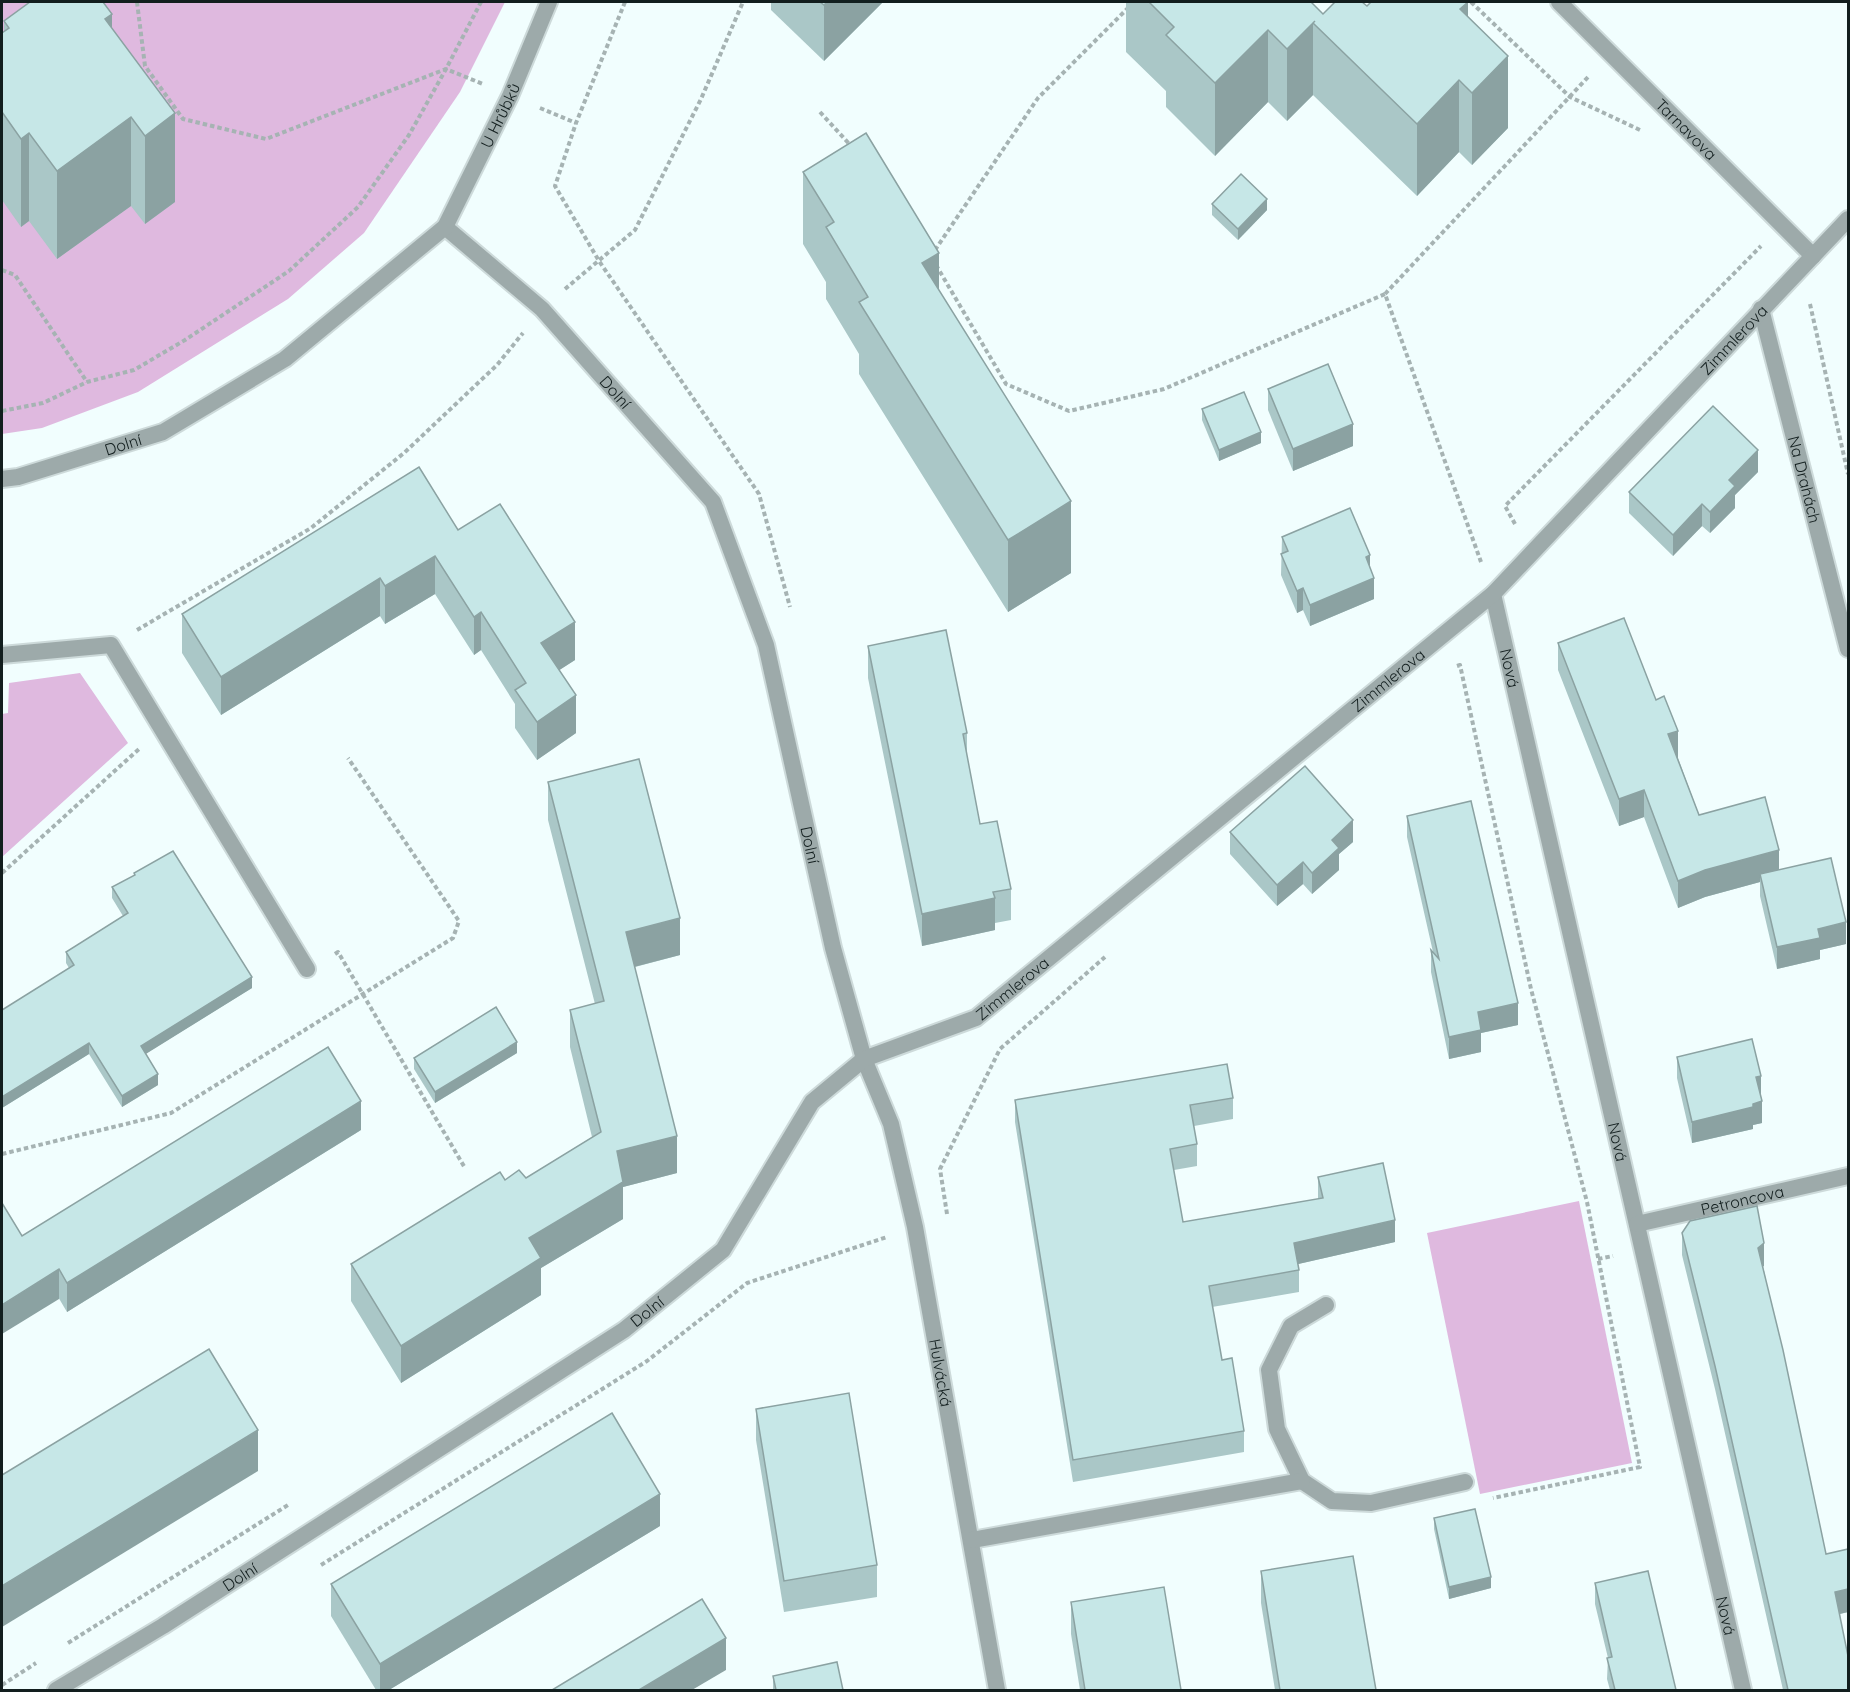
<svg xmlns="http://www.w3.org/2000/svg" width="1850" height="1692" font-family="Quicksand,sans-serif">
<style>
.green{fill:#dfb9df}
.lines{fill:none;stroke-linecap:round;stroke-linejoin:round}
.minor-casing{stroke:#cddada;stroke-width:20}
.path{stroke:#a6b3b3;stroke-width:4;stroke-dasharray:4.5 3;stroke-linecap:butt}
.minor{stroke:#9daaaa;stroke-width:16}
.wall{fill:#aac7c7}
.shaded-wall{fill:#8ba2a2}
.building{fill:#c6e7e7;stroke:#8ba2a2;stroke-width:1.5}
.labels{text-anchor:middle;stroke-width:6;stroke-linejoin:round;paint-order:stroke}
.street-label{font-size:16px;fill:#121e1e;stroke:#fff}
</style>
<rect width="100%" height="100%" fill="#f1fefe"/>
<g class="green">
<path d="M2 2H505L460 92 364 233 288 299 138 392 42 428 2 434Z"/>
<path d="M80 673 128 743 2 857V714L8 713 9 683Z"/>
<path d="M1579 1201 1632 1463 1480 1494 1427 1233Z"/>
</g>
<g class="lines">
<defs>
<g id="minor">
<path id="s1" d="M1559 2 1813 256"/>
<path id="s2" d="M445 227 542 309 713 502 766 645 833 948 864 1059 891 1124 915 1227 997 1690"/>
<path id="s3" d="M1761 309 1848 649"/>
<path id="s4" d="M2 479 18 477 163 432 285 359 445 227 510 96 549 2"/>
<path id="s5" d="M1493 594 1743 1690"/>
<path d="M2 655 111 645 307 969"/>
<path id="s6" d="M1637 1224 1848 1176"/>
<path d="M1326 1305 1291 1326 1269 1370 1277 1429 1302 1481 1332 1501 1371 1503 1465 1482"/>
<path d="M972 1540 1302 1481"/>
<path id="s7" d="M56 1690 163 1626 624 1330 723 1250 812 1102 864 1059 976 1018 1493 594 1848 219"/>
</g>
</defs>
<use href="#minor" class="minor-casing"/>
<g class="path">
<path d="M137 2 145 66 183 119 266 139 446 69 483 84"/>
<path d="M625 2 576 123 555 186 599 261 759 494 790 607"/>
<path d="M1471 2 1570 97 1640 130"/>
<path d="M540 108 576 123"/>
<path d="M820 112 852 147"/>
<path d="M935 250 1038 98 1134 2"/>
<path d="M936 265 1006 384 1069 411 1164 389 1385 294 1481 562"/>
<path d="M2 270 15 275 87 382"/>
<path d="M565 289 635 230 701 99 743 2"/>
<path d="M1385 294 1589 76"/>
<path d="M1810 304 1848 474"/>
<path d="M2 411 43 403 87 382 134 370 185 340 289 271 358 207 409 135 446 69 481 2"/>
<path d="M1515 524 1505 506 1761 246"/>
<path d="M137 630 311 528 404 453 497 365 523 333"/>
<path d="M1457 666 1460 665 1531 989 1587 1202 1640 1467 1493 1498"/>
<path d="M2 873 139 749"/>
<path d="M335 954 338 952 465 1168"/>
<path d="M2 1154 171 1113 453 938 459 921 348 758"/>
<path d="M947 1214 940 1169 1000 1049 1105 957"/>
<path d="M1598 1259 1613 1256"/>
<path d="M321 1565 647 1361 747 1283 887 1237"/>
<path d="M68 1643 288 1505"/>
<path d="M2 1685 36 1663"/>
</g>
<use href="#minor" class="minor"/>
</g>
<g class="wall">
<path d="M771 2H883L824 61 771 10Z"/>
<path d="M1126 2H1311L1323 14 1367 6 1468 17 1508 128 1472 165 1459 152 1417 196 1313 95 1287 121 1268 102 1215 156 1166 107V91L1126 52Z"/>
<path d="M4 21 112 29 175 202 145 224 131 206 57 259 29 221 21 227 2 200V33L4 32Z"/>
<path d="M803 172 939 291 1071 573 1008 612 859 374V354L826 299V282L803 244Z"/>
<path d="M1212 204 1267 210 1238 240 1212 215Z"/>
<path d="M1268 389 1353 446 1293 471 1268 410Z"/>
<path d="M1202 409 1261 443 1219 461 1202 420Z"/>
<path d="M1758 472 1735 495V508L1710 533 1702 526 1673 556 1629 513V492Z"/>
<path d="M458 530 575 660 559 670 576 733 537 760 515 728V704L481 650 474 655 435 594 385 624 380 616 221 715 182 653V614Z"/>
<path d="M1282 537 1370 568 1374 599 1310 626 1303 610 1297 613 1281 575Z"/>
<path d="M1558 643 1678 758 1699 815 1779 870 1846 944 1820 950V959L1777 969 1760 896V882L1705 897 1678 908 1644 817 1619 826 1558 670Z"/>
<path d="M868 646 967 733V756L980 824 1011 889V920L995 923V930L922 946 868 678Z"/>
<path d="M548 782 680 955 635 967 677 1173 623 1187V1219L541 1268V1295L401 1383 351 1301V1264L505 1180 526 1178 592 1137 570 1047V1010L595 1004 548 820Z"/>
<path d="M1407 816 1518 1025 1481 1033V1052L1449 1059 1431 972V950L1433 952 1407 837Z"/>
<path d="M1230 832 1353 842 1339 854V870L1312 894 1303 884 1277 906 1230 854Z"/>
<path d="M134 873 252 988 145 1054 158 1085 122 1107 89 1054 2 1108V1010L69 968 66 963V952L123 916 112 898V887L134 876Z"/>
<path d="M517 1053 435 1103 414 1069V1058Z"/>
<path d="M1677 1057 1761 1095 1762 1123 1753 1125V1129L1692 1143 1677 1078Z"/>
<path d="M1233 1098V1119L1194 1126 1197 1144V1166L1174 1170 1183 1222 1318 1199V1177L1395 1242 1298 1264 1299 1270V1292L1212 1307 1222 1360 1244 1431V1452L1073 1482 1015 1122V1100Z"/>
<path d="M361 1130 67 1312 22 1236Z"/>
<path d="M1682 1233 1764 1266H1763L1826 1554 1848 1612 1840 1614 1848 1690H1783L1715 1389 1682 1255Z"/>
<path d="M756 1409 877 1565V1597L784 1612 756 1440Z"/>
<path d="M1434 1518 1491 1588 1449 1599 1434 1529Z"/>
<path d="M660 1526 389 1690H376L331 1616V1584Z"/>
<path d="M1261 1571 1376 1690H1275L1261 1603Z"/>
<path d="M1595 1583 1676 1690H1610L1607 1679 1608 1658 1595 1604Z"/>
<path d="M1071 1602 1181 1690H1080L1071 1634Z"/>
<path d="M773 1676 843 1690H773Z"/>
</g>
<g class="shaded-wall">
<path d="M827 2H883L824 61V5Z"/>
<path d="M1468 2V73L1460 81V9Z"/>
<path d="M112 14V102L105 19Z"/>
<path d="M1313 23V95L1287 121V49Z"/>
<path d="M1268 30V102L1215 156V83Z"/>
<path d="M1508 56V128L1472 165V93Z"/>
<path d="M1459 80V152L1417 196V124Z"/>
<path d="M175 113V202L145 224V136Z"/>
<path d="M131 117V206L57 259V171Z"/>
<path d="M29 133V221L21 227V139Z"/>
<path d="M1267 199V210L1238 240V229Z"/>
<path d="M939 253V325L922 263Z"/>
<path d="M1353 424V446L1293 471V449Z"/>
<path d="M1261 432V443L1219 461V450Z"/>
<path d="M1758 450V472L1735 495V508L1710 533V512L1729 480Z"/>
<path d="M1071 501V573L1008 612V540Z"/>
<path d="M1702 504V526L1673 556V535Z"/>
<path d="M1370 555V577L1366 557Z"/>
<path d="M435 556V594L385 624V586Z"/>
<path d="M380 578V616L221 715V677Z"/>
<path d="M1374 578V599L1310 626V605Z"/>
<path d="M1303 588V610L1297 613V591Z"/>
<path d="M481 612V650L474 655V617Z"/>
<path d="M575 622V660L541 682V643Z"/>
<path d="M576 695V733L537 760V722Z"/>
<path d="M1678 731V758L1668 761V734Z"/>
<path d="M1644 790V817L1619 826V799Z"/>
<path d="M1353 820V842L1339 854V870L1312 894V873L1332 840Z"/>
<path d="M1779 850V877L1760 874V882L1705 897 1678 908V881L1705 870Z"/>
<path d="M1303 862V884L1277 906V885Z"/>
<path d="M995 898V930L922 946V914Z"/>
<path d="M680 918V955L626 969V932Z"/>
<path d="M1846 922V944L1820 950V959L1777 969V947L1818 929Z"/>
<path d="M252 977V988L141 1057V1046Z"/>
<path d="M1518 1003V1025L1481 1033V1052L1449 1059V1037L1478 1012Z"/>
<path d="M517 1042V1053L435 1103V1092Z"/>
<path d="M89 1043V1054L2 1108V1097Z"/>
<path d="M158 1074V1085L122 1107V1096Z"/>
<path d="M1761 1076V1098L1756 1077Z"/>
<path d="M361 1101V1130L67 1312V1283Z"/>
<path d="M1762 1101V1123L1753 1125V1129L1692 1143V1122Z"/>
<path d="M677 1136V1173L623 1187V1219L541 1268V1295L401 1383V1346L529 1238 617 1151Z"/>
<path d="M1395 1220V1242L1294 1265V1243Z"/>
<path d="M1764 1243V1266L1758 1270V1248Z"/>
<path d="M59 1269V1299L2 1334V1305Z"/>
<path d="M258 1430V1471L2 1627V1586Z"/>
<path d="M660 1494V1526L389 1690H380V1664Z"/>
<path d="M1491 1577V1588L1449 1599V1587Z"/>
<path d="M1848 1589V1612L1835 1615V1592Z"/>
<path d="M726 1638V1670L692 1690H639Z"/>
</g>
<g class="building">
<path d="M30 2H103L112 14 105 19 175 113 145 136 131 117 57 171 29 133 21 139 2 112V33L9 28 4 21Z"/>
<path d="M820 2H827L824 5Z"/>
<path d="M1149 2H1311L1323 14 1335 2H1362L1367 6 1371 2H1468L1460 9 1508 56 1472 93 1459 80 1417 124 1313 23 1315 21 1287 49 1268 30 1215 83 1166 35 1174 27Z"/>
<path d="M866 133 939 253 922 263 1071 501 1008 540 859 302 868 297 826 227 834 222 803 172Z"/>
<path d="M1241 174 1267 199 1238 229 1212 204Z"/>
<path d="M1328 364 1353 424 1293 449 1268 389Z"/>
<path d="M1244 392 1261 432 1219 450 1202 409Z"/>
<path d="M1713 406 1758 450 1729 480 1735 486 1710 512 1702 504 1673 535 1629 492Z"/>
<path d="M419 467 458 530 500 504 575 622 541 643 576 695 537 722 515 690 526 683 481 612 474 617 435 556 385 586 380 578 221 677 182 614Z"/>
<path d="M1350 508 1370 555 1366 557 1374 578 1310 605 1303 588 1297 591 1281 554 1288 551 1282 537Z"/>
<path d="M1624 618 1656 700 1664 696 1678 731 1668 734 1699 815 1765 797 1779 850 1705 870 1678 881 1644 790 1619 799 1558 643Z"/>
<path d="M946 630 967 733 963 734 980 824 997 821 1011 889 993 892 995 898 922 914 868 646Z"/>
<path d="M639 759 680 918 626 932 677 1136 617 1151 623 1182 529 1238 541 1258 401 1346 351 1264 500 1172 505 1180 519 1170 526 1178 601 1132 570 1010 604 1001 548 782Z"/>
<path d="M1305 766 1353 820 1332 840 1339 848 1312 873 1303 862 1277 885 1230 832Z"/>
<path d="M1471 801 1518 1003 1478 1012 1481 1030 1449 1037 1431 950 1439 959 1407 816Z"/>
<path d="M173 851 252 977 141 1046 158 1074 122 1096 89 1043 2 1097V1010L74 965 66 952 128 913 112 887 135 875 134 873Z"/>
<path d="M1831 858 1846 922 1818 929 1820 938 1777 947 1760 874Z"/>
<path d="M496 1007 517 1042 435 1092 414 1058Z"/>
<path d="M1752 1039 1761 1076 1756 1077 1762 1101 1753 1104V1107L1692 1122 1677 1057Z"/>
<path d="M328 1047 361 1101 67 1283 59 1269 2 1305V1203L22 1236Z"/>
<path d="M1227 1064 1233 1098 1190 1105 1197 1144 1170 1149 1183 1222 1323 1198 1318 1177 1383 1163 1395 1220 1294 1243 1299 1270 1209 1286 1222 1360 1232 1358 1244 1431 1073 1460 1015 1100Z"/>
<path d="M1757 1206 1764 1243 1758 1248 1783 1350 1826 1554 1848 1549V1589L1835 1592 1848 1656V1690H1788L1715 1366 1682 1233 1690 1221Z"/>
<path d="M209 1349 258 1430 2 1586V1475Z"/>
<path d="M849 1393 877 1565 784 1581 756 1409Z"/>
<path d="M612 1413 660 1494 380 1664 331 1584Z"/>
<path d="M1475 1509 1491 1577 1449 1587 1434 1518Z"/>
<path d="M1353 1556 1376 1690H1280L1261 1571Z"/>
<path d="M1648 1571 1676 1690H1615L1607 1658 1612 1657 1595 1583Z"/>
<path d="M1164 1587 1181 1690H1085L1071 1602Z"/>
<path d="M702 1599 726 1638 639 1690H552Z"/>
<path d="M837 1662 843 1690H776L773 1676Z"/>
</g>
<g class="labels">
<g class="street-label">
<text dy="6" stroke="none"><textPath href="#s4" startOffset="642">U Hrůbků</textPath></text>
<text dy="6" stroke="none"><textPath href="#s1" startOffset="180">Tarnavova</textPath></text>
<text dy="6" stroke="none"><textPath href="#s7" startOffset="2178">Zimmlerova</textPath></text>
<text dy="6" stroke="none"><textPath href="#s2" startOffset="238">Dolní</textPath></text>
<text dy="6" stroke="none"><textPath href="#s4" startOffset="126">Dolní</textPath></text>
<text dy="6" stroke="none"><textPath href="#s3" startOffset="176">Na Drahách</textPath></text>
<text dy="6" stroke="none"><textPath href="#s5" startOffset="76">Nová</textPath></text>
<text dy="6" stroke="none"><textPath href="#s7" startOffset="1692">Zimmlerova</textPath></text>
<text dy="6" stroke="none"><textPath href="#s2" startOffset="742">Dolní</textPath></text>
<text dy="6" stroke="none"><textPath href="#s7" startOffset="1206">Zimmlerova</textPath></text>
<text dy="6" stroke="none"><textPath href="#s5" startOffset="562">Nová</textPath></text>
<text dy="6" stroke="none"><textPath href="#s6" startOffset="108">Petroncova</textPath></text>
<text dy="6" stroke="none"><textPath href="#s7" startOffset="702">Dolní</textPath></text>
<text dy="6" stroke="none"><textPath href="#s2" startOffset="1287">Hulvácká</textPath></text>
<text dy="6" stroke="none"><textPath href="#s7" startOffset="216">Dolní</textPath></text>
<text dy="6" stroke="none"><textPath href="#s5" startOffset="1048">Nová</textPath></text>
</g>
</g>
<rect width="1850" height="1692" fill="none" stroke="#121e1e" stroke-width="6"/>
</svg>
